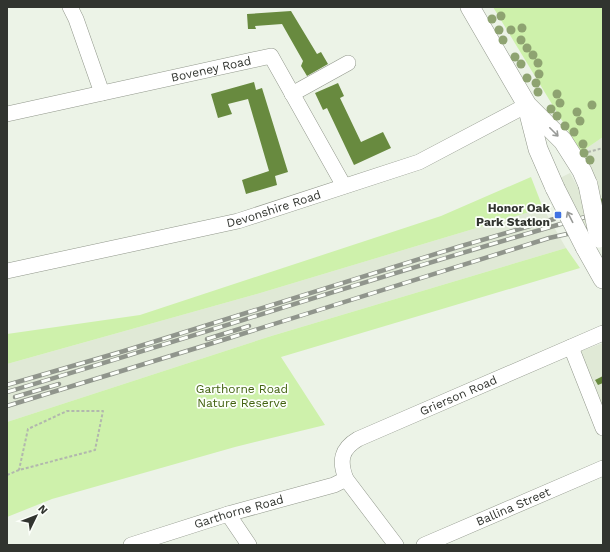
<svg xmlns="http://www.w3.org/2000/svg" width="610" height="552" font-family="'Work Sans',sans-serif">
<style>
.built{fill:#e0e9d6}
.green{fill:#cef1ab}
.building{fill:#688a3f}
.lines{fill:none;stroke-linecap:round;stroke-linejoin:round}
.minor-casing{stroke:#92988c;stroke-width:16}
.major-casing{stroke:#92988c;stroke-width:20}
.path{stroke:#b2b7ae;stroke-width:2;stroke-dasharray:3 2;stroke-linecap:butt}
.minor{stroke:#fff;stroke-width:15}
.major{stroke:#fff;stroke-width:19}
.rail-casing{stroke:#90958c;stroke-width:4.5}
.rail{stroke:#fcfffa;stroke-width:3;stroke-dasharray:9;stroke-linecap:butt}
.major-bridge-casing{stroke:#92988c;stroke-width:20;stroke-linecap:butt}
.major-bridge{stroke:#fff;stroke-width:19}
.tree{fill:#8ea371}
.oneway{stroke:#989a97}
.poi-dot{fill:#4072e3;stroke:#fcfffa;stroke-width:1.5}
.labels{text-anchor:middle;stroke-width:3.5;stroke-linejoin:round;paint-order:stroke}
.street-label{font-size:12px;fill:#31342f;stroke:#fcfffa}
.poi-label{font-size:12px;font-weight:bold;fill:#31342f;stroke:#fcfffa;text-anchor:end}
.park-label{font-size:12px;fill:#426210;stroke:#fcfffa}
</style>
<rect width="100%" height="100%" fill="#ecf3e7"/>
<g class="built">
<path d="M603 137V225L597 200 581 152Z"/>
<path d="M570 173 585 201 593 241 558 179Z"/>
<path d="M543 208 566 248 268 337 7 422V364L257 294Z"/>
<path d="M603 343V410L578 352Z"/>
</g>
<g class="green">
<path d="M493 7H603V137L581 152Z"/>
<path d="M531 177 543 208 257 294 7 364V334L140 315 441 216Z"/>
<path d="M566 248 580 268 281 357 325 425 235 447 52 499 7 517V422L268 337Z"/>
</g>
<g class="building">
<path d="M291 11 317 54 321 52 328 64 307 76 301 66 303 61 282 24 255 26 256 29H248L247 14Z"/>
<path d="M254 82 256 90 262 88 288 172 275 176 277 185 246 194 242 180 269 171 248 99 228 104 232 114 218 118 211 94Z"/>
<path d="M338 83 344 96 340 98 361 142 383 132 391 148 354 165 327 108 323 110 315 93Z"/>
<path d="M603 198V223L597 200Z"/>
<path d="M603 376V383L598 385 595 380Z"/>
</g>
<g class="lines">
<defs>
<g id="minor">
<path d="M70 7 76 19 102 93"/>
<path d="M292 94 348 63"/>
<path id="s1" d="M7 114 271 56 344 186"/>
<path id="s2" d="M7 271 238 221 419 162 527 105"/>
<path d="M571 347 603 428"/>
<path d="M228 514 249 545"/>
<path id="s3" d="M131 545 228 514 334 485 346 479"/>
<path id="s4" d="M396 545 346 479C339 461 341 449 358 439L603 333"/>
<path id="s5" d="M424 545 603 468"/>
</g>
<g id="major">
<path d="M470 7 527 105 563 141 582 171 588 185"/>
<path d="M527 106 538 149 555 188"/>
<path d="M585 247 603 279"/>
</g>
</defs>
<use href="#minor" class="minor-casing"/>
<use href="#major" class="major-casing"/>
<g class="path">
<path d="M588 152 603 148"/>
<path d="M7 475 19 470 95 450 103 411H67L28 429 19 470"/>
</g>
<use href="#minor" class="minor"/>
<use href="#major" class="major"/>
<defs>
<g id="rail">
<path d="M207 339 249 326"/>
<path d="M7 385 124 351 458 247 554 219"/>
<path d="M7 392C206 333 403 268 603 212"/>
<path d="M15 397 59 384"/>
<path d="M7 406 226 339 549 238 603 226"/>
</g>
</defs>
<use href="#rail" class="rail-casing"/>
<use href="#rail" class="rail"/>
<defs>
<g id="major-bridge">
<path d="M588 185 599 238"/>
<path d="M555 188 585 247"/>
</g>
</defs>
<use href="#major-bridge" class="major-bridge-casing"/>
<use href="#major-bridge" class="major-bridge"/>
</g>
<g class="tree">
<circle cx="501" cy="16" r="4.5"/>
<circle cx="492" cy="19" r="4.5"/>
<circle cx="522" cy="28" r="4.5"/>
<circle cx="499" cy="30" r="4.5"/>
<circle cx="511" cy="30" r="4.5"/>
<circle cx="503" cy="40" r="4.5"/>
<circle cx="521" cy="40" r="4.5"/>
<circle cx="527" cy="48" r="4.5"/>
<circle cx="533" cy="55" r="4.5"/>
<circle cx="515" cy="57" r="4.5"/>
<circle cx="538" cy="63" r="4.5"/>
<circle cx="521" cy="64" r="4.5"/>
<circle cx="539" cy="74" r="4.5"/>
<circle cx="527" cy="78" r="4.5"/>
<circle cx="536" cy="83" r="4.5"/>
<circle cx="538" cy="92" r="4.5"/>
<circle cx="557" cy="94" r="4.5"/>
<circle cx="560" cy="103" r="4.5"/>
<circle cx="592" cy="105" r="4.5"/>
<circle cx="551" cy="109" r="4.5"/>
<circle cx="577" cy="112" r="4.5"/>
<circle cx="557" cy="116" r="4.5"/>
<circle cx="580" cy="121" r="4.5"/>
<circle cx="565" cy="126" r="4.5"/>
<circle cx="574" cy="132" r="4.5"/>
<circle cx="583" cy="144" r="4.5"/>
<circle cx="584" cy="153" r="4.5"/>
<circle cx="590" cy="160" r="4.5"/>
</g>
<defs><path id="oneway-shaft" d="M-6 0H5M1.5-3L5.5 0L1.5 3" fill="none" stroke-width="1.6" stroke-linecap="round" stroke-linejoin="round"/></defs>
<g class="oneway">
<use href="#oneway-shaft" transform="translate(554 132) rotate(45)"/>
<use href="#oneway-shaft" transform="translate(570 217) rotate(-117)"/>
</g>
<rect class="poi-dot" x="554" y="211" width="8" height="8" rx="2"/>
<g class="labels">
<g class="street-label">
<text dy="4" stroke="none"><textPath href="#s1" startOffset="209">Boveney Road</textPath></text>
<text dy="4" stroke="none"><textPath href="#s2" startOffset="274">Devonshire Road</textPath></text>
<text dy="4" stroke="none"><textPath href="#s4" startOffset="239">Grierson Road</textPath></text>
<text dy="4" stroke="none"><textPath href="#s5" startOffset="97">Ballina Street</textPath></text>
<text dy="4" stroke="none"><textPath href="#s3" startOffset="113">Garthorne Road</textPath></text>
</g>
<g class="poi-label">
<text x="550" y="212">Honor Oak<tspan x="550" dy="14">Park Station</tspan></text>
</g>
<g class="park-label">
<text x="242" y="393">Garthorne Road<tspan x="242" dy="14">Nature Reserve</tspan></text>
</g>
</g>
<rect width="610" height="552" fill="none" stroke="#31342f" stroke-width="16"/>
<g transform="translate(36 516) rotate(47)" stroke="#fcfffa" stroke-width="3" paint-order="stroke">
<path d="M0-3L7 15L0 10L-7 15Z" fill="#31342f"/>
<text y="-6" font-size="11" font-weight="bold" text-anchor="middle" fill="#31342f">N</text>
</g>
</svg>
